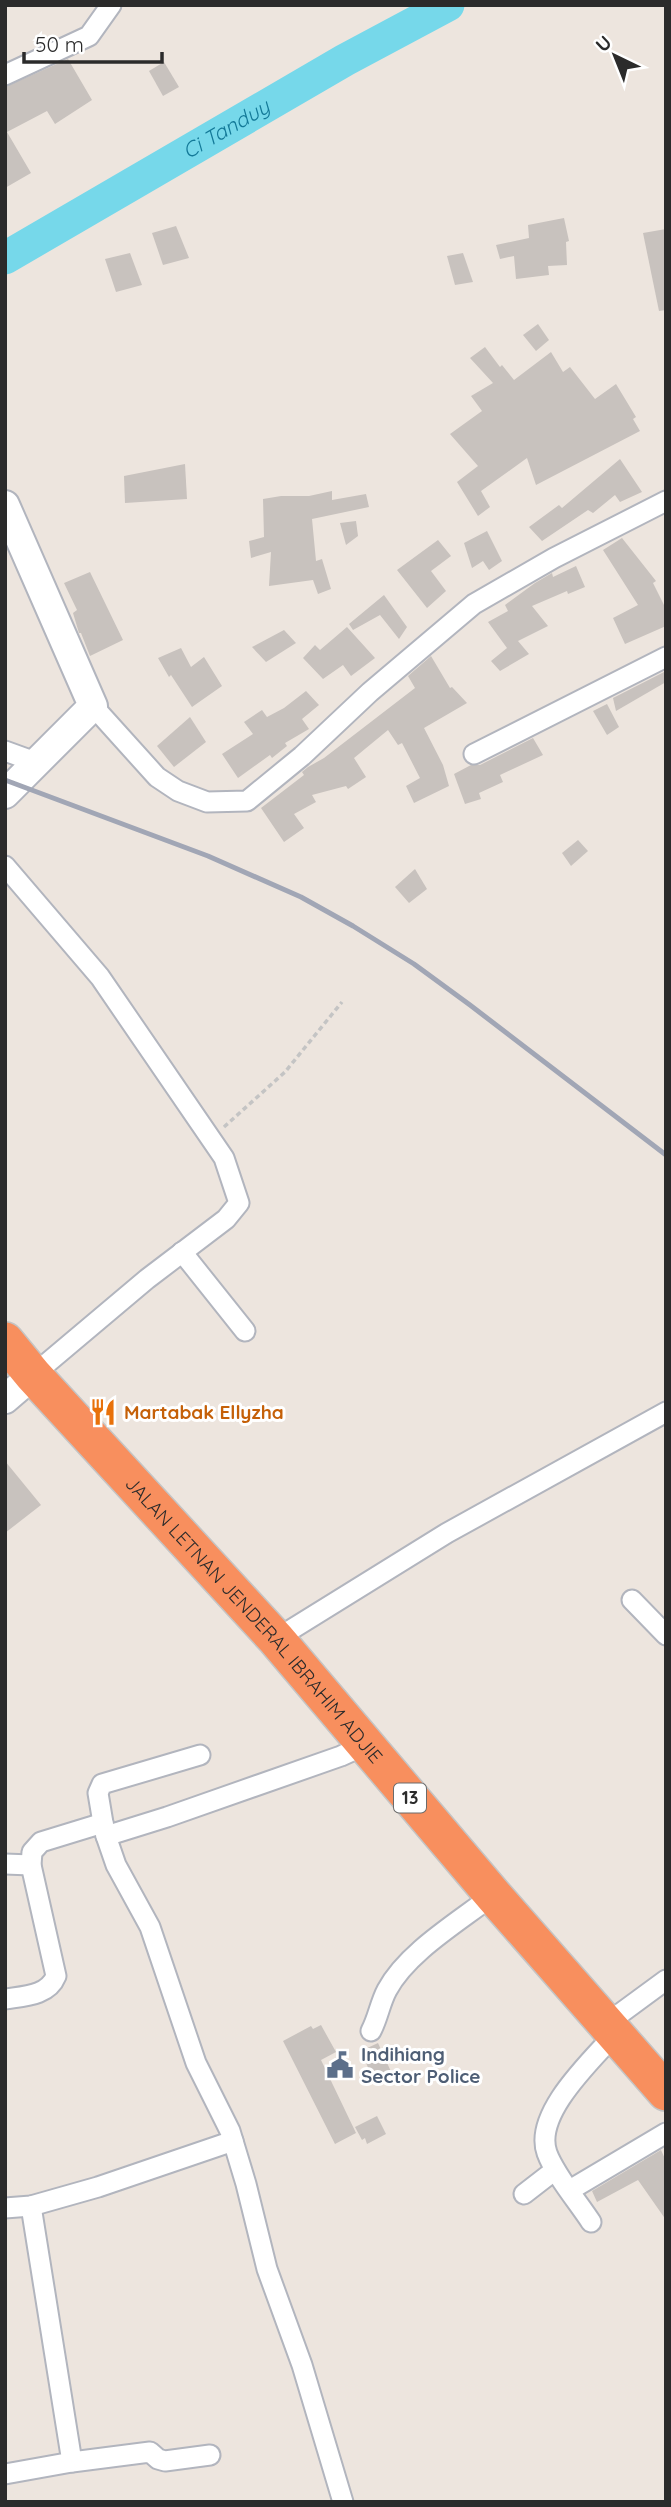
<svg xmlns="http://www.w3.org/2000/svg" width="671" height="2507" font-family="Quicksand,sans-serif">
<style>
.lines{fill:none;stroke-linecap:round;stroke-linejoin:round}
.river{stroke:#76d8ea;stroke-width:33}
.building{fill:#c8c2be}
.street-casing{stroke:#b2b5be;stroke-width:23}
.secondary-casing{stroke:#b2b5be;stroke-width:32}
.highway-casing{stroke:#c4c4c4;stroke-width:40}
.path{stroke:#c4c4c4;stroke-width:3.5;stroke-dasharray:5 3.5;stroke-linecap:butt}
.street{stroke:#fff;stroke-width:19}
.secondary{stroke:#fff;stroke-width:28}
.highway{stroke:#f88f5e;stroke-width:37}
.rail{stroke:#a1a6b5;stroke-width:5}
.labels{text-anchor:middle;stroke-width:6;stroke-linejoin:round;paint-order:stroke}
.shield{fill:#fff;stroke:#6b6b6b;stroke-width:2}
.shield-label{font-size:18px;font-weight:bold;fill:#2b2b2b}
.food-label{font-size:19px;font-weight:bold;fill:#c56008;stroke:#fff;text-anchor:start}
.street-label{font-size:19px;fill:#2b2b2b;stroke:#fff}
.service-label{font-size:19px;font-weight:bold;fill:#4e5e75;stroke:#fff;text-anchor:start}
.water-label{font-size:21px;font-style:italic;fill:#137998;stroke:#fff}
</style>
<rect width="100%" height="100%" fill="#ede5de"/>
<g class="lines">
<path class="river" id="s1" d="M5 258 345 60 448 5"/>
</g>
<g class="building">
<path d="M68 59 92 100 55 124 47 111 7 132 31 173 5 188V87Z"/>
<path d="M164 62 179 87 163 96 149 71Z"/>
<path d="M564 218 569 241 566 242 567 265 548 266 549 275 516 279 514 256 500 259 496 245 529 238 528 225Z"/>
<path d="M176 226 189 258 163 265 152 233Z"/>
<path d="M666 229V310L659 311 643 233Z"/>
<path d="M130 253 142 285 116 292 105 259Z"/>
<path d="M463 253 473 282 455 285 447 256Z"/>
<path d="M538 324 549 340 536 351 523 335Z"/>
<path d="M485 347 500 367 502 365 514 380 551 352 563 372 570 367 595 399 616 384 636 417 633 419 640 431 536 485 527 458 481 491 490 507 478 516 457 482 478 466 450 434 482 411 471 396 493 383 470 358Z"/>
<path d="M620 459 642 492 620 502 615 495 593 513 588 510 542 541 529 527 559 505 562 508Z"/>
<path d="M185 464 187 499 125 503 124 476Z"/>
<path d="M332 491V500L366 494 369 507 312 519 316 561 322 559 331 589 318 594 313 580 269 586 271 552 251 558 249 541 264 537 263 499 281 496H309Z"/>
<path d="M356 521 358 536 346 545 340 523Z"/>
<path d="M487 531 502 561 489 570 483 561 472 568 464 543Z"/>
<path d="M622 538 656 581 653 583 666 609V626L625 644 613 618 638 605 603 550Z"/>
<path d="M438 540 451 556 431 571 446 591 427 608 397 570Z"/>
<path d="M576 566 585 587 568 594 567 591 532 606 548 626 518 641 529 654 500 671 491 661 507 648 488 622 508 611 505 605 535 583 552 573 553 577Z"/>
<path d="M90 572 123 640 90 656 81 633H79L73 613 77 610 64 583Z"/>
<path d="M384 595 407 627 399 639 380 615 353 630 349 624Z"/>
<path d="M347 627 375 658 351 676 343 665 323 679 303 658 315 645 320 650Z"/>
<path d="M284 630 296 643 266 662 252 647Z"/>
<path d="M181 648 191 667 204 657 222 686 192 707 171 675 169 677 158 658Z"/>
<path d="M431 656 450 688 452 687 467 703 424 728 443 765 449 786 414 803 406 786 420 778 402 743 398 745 388 730 354 758 366 777 348 789 346 786 312 795 316 802 294 814 304 828 284 842 261 808 304 775 302 772 308 767 324 758 415 688 408 676Z"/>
<path d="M666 671V682L616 711 613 698Z"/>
<path d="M306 691 319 705 302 719 309 729 285 743 287 746 272 758 270 755 238 778 222 754 253 734 244 722 262 710 267 717 284 708Z"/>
<path d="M607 704 619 727 607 735 593 711Z"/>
<path d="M190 717 206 742 174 767 157 746Z"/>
<path d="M533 738 543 755 500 775 503 782 479 793 481 799 465 804 454 774 471 765H480Z"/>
<path d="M578 840 588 851 571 866 562 853Z"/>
<path d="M415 869 427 889 409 903 395 887Z"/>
<path d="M5 1461 41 1505 5 1533Z"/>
<path d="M321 2025 336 2052 321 2060 356 2133 335 2144 283 2041 311 2026 313 2029Z"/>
<path d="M378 2043 393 2076 375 2084 361 2051Z"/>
<path d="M377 2116 386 2134 367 2144 365 2138 362 2140 355 2127Z"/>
<path d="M661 2150 666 2161V2220L638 2180 597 2202 592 2191Z"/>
</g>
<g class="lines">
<defs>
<g id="street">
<path d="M5 75 89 36 111 5"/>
<path d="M93 706 157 777 178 791 207 802 247 801 302 756 370 692 474 604 554 558 666 501"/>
<path d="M5 751 38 763"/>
<path d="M474 754 666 657"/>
<path d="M5 866 100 977 224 1158 239 1203 226 1219 147 1279 33 1375"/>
<path d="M182 1252 245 1331"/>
<path d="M632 1600 666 1635"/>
<path d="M276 1639 447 1533 666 1412"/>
<path d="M103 1823 98 1793 102 1784 200 1755"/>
<path d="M5 1864 31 1865"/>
<path d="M5 1999C24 1996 48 1996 56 1976L31 1865 32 1852 41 1842 103 1823 106 1836"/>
<path d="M606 2024 666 1980"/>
<path d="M371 2031C378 2018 380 2003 387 1990 407 1952 460 1921 493 1895"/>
<path d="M570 2190 666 2133"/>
<path d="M524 2194 555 2170"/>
<path d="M5 2208 31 2206 98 2187 233 2141"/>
<path d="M591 2222C578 2202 555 2175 547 2153 533 2114 592 2060 615 2034"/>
<path d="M72 2462 150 2452 158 2459 165 2461 210 2455"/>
<path d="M5 2474 72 2462 31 2206"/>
<path d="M343 2502 302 2365 267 2269 246 2184 230 2131 196 2063 150 1927 116 1865 106 1836 167 1817 341 1756 365 1745"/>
</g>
<g id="secondary">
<path d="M5 505 93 706 5 794"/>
<path d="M5 1399 33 1375"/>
</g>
<g id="highway">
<path id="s2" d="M5 1341 33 1375 276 1639 493 1895 666 2092"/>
</g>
</defs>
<use href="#street" class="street-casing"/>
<use href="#secondary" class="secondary-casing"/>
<use href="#highway" class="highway-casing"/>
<path class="path" d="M224 1127 285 1072 342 1002"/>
<use href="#street" class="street"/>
<use href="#secondary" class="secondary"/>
<use href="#highway" class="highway"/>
<path class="rail" d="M5 780 208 856 301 897 353 926 414 964 470 1005 666 1155"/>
</g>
<defs>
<symbol id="restaurant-bare" viewBox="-9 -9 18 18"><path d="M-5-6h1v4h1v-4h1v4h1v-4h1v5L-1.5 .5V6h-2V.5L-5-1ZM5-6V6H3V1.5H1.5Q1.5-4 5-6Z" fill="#e8710a" stroke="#fff" stroke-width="2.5" paint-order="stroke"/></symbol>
<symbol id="civic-bare" viewBox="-9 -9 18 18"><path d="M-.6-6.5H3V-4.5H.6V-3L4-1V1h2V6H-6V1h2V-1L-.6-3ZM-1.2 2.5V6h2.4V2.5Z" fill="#5c6f8a" stroke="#fff" stroke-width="2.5" paint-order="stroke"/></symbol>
</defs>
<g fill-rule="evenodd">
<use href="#restaurant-bare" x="84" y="1393" width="38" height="38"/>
<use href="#civic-bare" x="321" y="2046" width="38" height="38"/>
</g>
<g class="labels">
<rect class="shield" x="394" y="1783.5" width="32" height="29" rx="5"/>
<g class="shield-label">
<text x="410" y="1804">13</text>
</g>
<g class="food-label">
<text x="124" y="1419">Martabak Ellyzha</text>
</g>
<g class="street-label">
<text dy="7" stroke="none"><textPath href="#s2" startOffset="374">JALAN LETNAN JENDERAL IBRAHIM ADJIE</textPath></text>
</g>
<g class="service-label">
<text x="361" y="2061">Indihiang<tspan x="361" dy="22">Sector Police</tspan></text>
</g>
<g class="water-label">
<text dy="7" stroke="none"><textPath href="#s1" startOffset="256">Ci Tanduy</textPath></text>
</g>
</g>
<rect width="671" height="2507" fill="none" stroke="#2b2b2b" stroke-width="14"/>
<g transform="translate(615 56) rotate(317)" stroke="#ffffff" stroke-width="5" paint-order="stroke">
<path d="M0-5L12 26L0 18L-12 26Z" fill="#2b2b2b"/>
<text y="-10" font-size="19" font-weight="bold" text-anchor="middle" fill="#2b2b2b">U</text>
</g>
<path d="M24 52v10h138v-10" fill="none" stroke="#2b2b2b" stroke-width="3.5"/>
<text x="35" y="52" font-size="21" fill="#2b2b2b" stroke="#ffffff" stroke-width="5" paint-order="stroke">50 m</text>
</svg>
